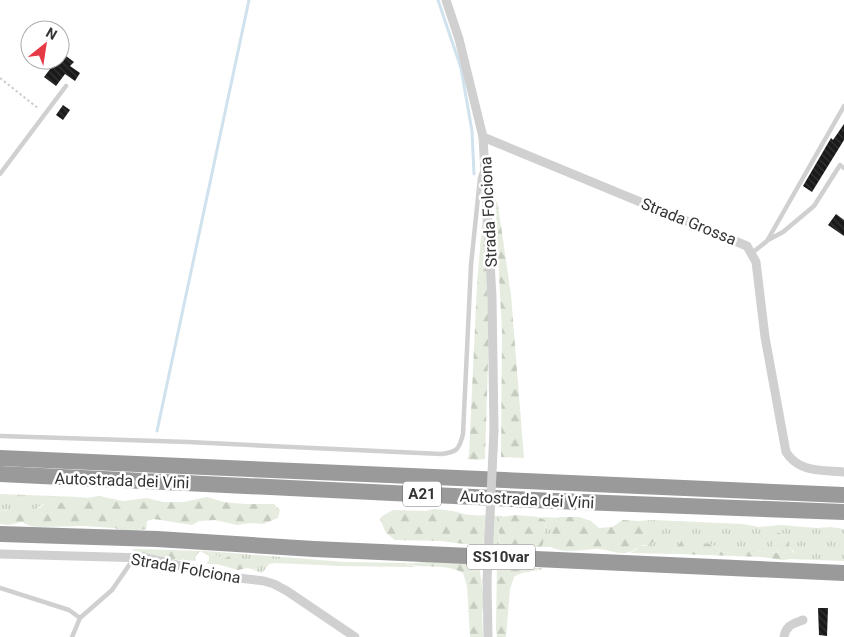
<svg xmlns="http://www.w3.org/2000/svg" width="844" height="637" font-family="Roboto,sans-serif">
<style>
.grass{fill:url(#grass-tufts)}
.forest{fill:url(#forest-firs)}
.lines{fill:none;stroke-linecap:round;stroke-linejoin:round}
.stream{stroke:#cfe2ee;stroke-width:3}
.building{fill:url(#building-back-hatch)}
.path{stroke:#cdcdcd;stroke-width:2;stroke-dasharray:2.5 2.5;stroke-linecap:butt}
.lane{stroke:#d0d0d0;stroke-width:4.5}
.street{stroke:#d0d0d0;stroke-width:9}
.highway{stroke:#9a9a9a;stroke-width:16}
.street-bridge{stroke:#d0d0d0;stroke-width:9}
.labels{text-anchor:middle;stroke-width:5;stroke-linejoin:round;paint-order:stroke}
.shield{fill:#fff;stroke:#707070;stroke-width:1}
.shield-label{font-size:15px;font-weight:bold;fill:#333}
.street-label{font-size:16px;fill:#333;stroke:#fff}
</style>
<defs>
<pattern id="grass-tufts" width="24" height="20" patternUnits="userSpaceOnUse" patternTransform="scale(1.25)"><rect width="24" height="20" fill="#e6ecdf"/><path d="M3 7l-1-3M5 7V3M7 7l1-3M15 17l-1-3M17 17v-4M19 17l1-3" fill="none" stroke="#c6cbc0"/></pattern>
<pattern id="forest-firs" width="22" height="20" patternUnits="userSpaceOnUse" patternTransform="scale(1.25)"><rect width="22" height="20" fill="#e6ecdf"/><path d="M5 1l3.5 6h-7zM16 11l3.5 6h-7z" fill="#c6cbc0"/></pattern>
<pattern id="building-back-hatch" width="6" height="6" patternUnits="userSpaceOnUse" patternTransform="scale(1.25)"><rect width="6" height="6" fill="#1a1a1a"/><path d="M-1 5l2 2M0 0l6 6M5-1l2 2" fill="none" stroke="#333"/></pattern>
</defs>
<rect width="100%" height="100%" fill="#fff"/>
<g class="grass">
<path d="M0 494 79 497C73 499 66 502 60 503 53 504 47 501 40 506 37 508 36 512 32 514 22 517 10 510 0 510Z"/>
<path d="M479 515 503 516 501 517 499 532 500 545 482 544 484 527 483 517Z"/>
<path d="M542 517 558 518 549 541 551 547H541L546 525Z"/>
<path d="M654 520 743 524 759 527 781 525 817 528 830 527 844 529V561L790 559 794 552 789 546V540L785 534 778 533 775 536 774 547 779 550 777 553 760 551 757 552 733 554 719 550 713 545 701 542 696 538 686 537 680 535 681 542 672 551 678 554 632 553 630 552 634 551 640 546H649L656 540 657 535 648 536 638 521Z"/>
<path d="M206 551 344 562 408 563 406 564 415 567 340 566 275 563 269 564 262 573 250 569 255 570 258 569C250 564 241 561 234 556L225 559Z"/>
</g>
<g class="forest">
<path d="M495 198 498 205 511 295 524 458 501 457 502 331Z"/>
<path d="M484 201 489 329 485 459 477 460 467 459 469 455 477 284Z"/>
<path d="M99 496 123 501 147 498 163 502H184L207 497 224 502 245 504H274L280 510 278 518 263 524 250 523 237 525 215 520 199 521 192 525 154 519 147 521 146 529 129 532 114 528 83 526 39 527 30 526 22 522 8 525 0 524V510L31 514 47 502 60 503 79 497 87 498Z"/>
<path d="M435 509C446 510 454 511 464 514 470 516 477 514 483 517L484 528 482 544H464L441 541 395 540 386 533 380 519 382 516 393 510 425 511Z"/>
<path d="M516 515C527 517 538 514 546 521L543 544 541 547H506L500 545 499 530 501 517Z"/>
<path d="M559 517H579L591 521 599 528 612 527 623 520 638 521 642 523 644 530 648 535H657L658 538 649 546 642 545C634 549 635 551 625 553 615 554 607 549 598 549 583 549 560 555 548 545L554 526Z"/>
<path d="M682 531 686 537H695L701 542 713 545 719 550 733 554 750 550 756 552 762 551 778 553 779 550 774 547 772 543 777 533C786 532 790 537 789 546L794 554 790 559 783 560 762 557 678 554 672 551 681 542 680 535Z"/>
<path d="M134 549 206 551 224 559 232 555C241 561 251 562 258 570L247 568 238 570 216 564H206L209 560V556L200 551 195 557 196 561 164 559 132 550Z"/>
<path d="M425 562H456L479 565 484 601 482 613 483 637H470L467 586 463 573C447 563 423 569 405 564Z"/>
<path d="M497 565 527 568H541L542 569C532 572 522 571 514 577L510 589 506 637H497L496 629Z"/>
</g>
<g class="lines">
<g class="stream">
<path d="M438 0 461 68 472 131 474 174"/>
<path d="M157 431 249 0"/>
</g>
</g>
<g class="building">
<path d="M62 53 74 62 70 66 80 73 75 81 65 74 56 86 44 77 57 60H60Z"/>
<path d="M63 105 70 110 63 120 56 115Z"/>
<path d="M844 124V140L812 192 803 186 831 138 833 140Z"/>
<path d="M836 214 844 220V236L828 225Z"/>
<path d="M818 608H828L827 636 819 635Z"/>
</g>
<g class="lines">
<path class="path" d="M0 78 39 109"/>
<g class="lane">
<path d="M0 174 66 86"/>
<path d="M768 240 783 232 814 206 840 165 844 168"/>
<path d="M752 253 767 241 844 106"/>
<path d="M0 436 188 442 441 454C457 452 459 450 463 434L471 265 480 178 483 169"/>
<path d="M0 588 69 610 80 618"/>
<path d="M72 637 80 618 112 590 134 558"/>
</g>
<g class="street">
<path d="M446 0 459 39 483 137 492 297 494 430"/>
<path d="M483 137 747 246 756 262 765 337 786 452C799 473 822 470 844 472"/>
<path d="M0 554 146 558 230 577 264 581 274 584 287 591 355 637"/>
<path d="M487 581 488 637"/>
<path d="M784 637C786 625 793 624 803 620"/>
</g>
<g class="highway">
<path d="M0 458 844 495"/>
<path d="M0 474 555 501 844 512"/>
<path d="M0 534 157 539 314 549 844 573"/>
</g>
<path class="street-bridge" d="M487 581 494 430"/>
</g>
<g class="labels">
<g class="shield">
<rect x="403" y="481.5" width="38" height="25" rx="4"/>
<rect x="467" y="544.5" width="68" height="25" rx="4"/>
</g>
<g class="shield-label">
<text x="422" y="499">A21</text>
<text x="501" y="562">SS10var</text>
</g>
<g class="street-label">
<text transform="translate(488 212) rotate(-93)" y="6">Strada Folciona</text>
<text transform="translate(689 221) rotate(22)" y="6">Strada Grossa</text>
<text transform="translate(122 480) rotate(2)" y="6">Autostrada dei Vini</text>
<text transform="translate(527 499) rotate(3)" y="6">Autostrada dei Vini</text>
<text transform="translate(186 568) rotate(10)" y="6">Strada Folciona</text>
</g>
</g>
<g transform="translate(45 45) rotate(30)"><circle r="24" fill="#ffffff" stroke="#adadad"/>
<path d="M0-4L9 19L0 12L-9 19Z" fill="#e63946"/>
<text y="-8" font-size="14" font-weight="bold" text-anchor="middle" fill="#333333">N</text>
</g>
</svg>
